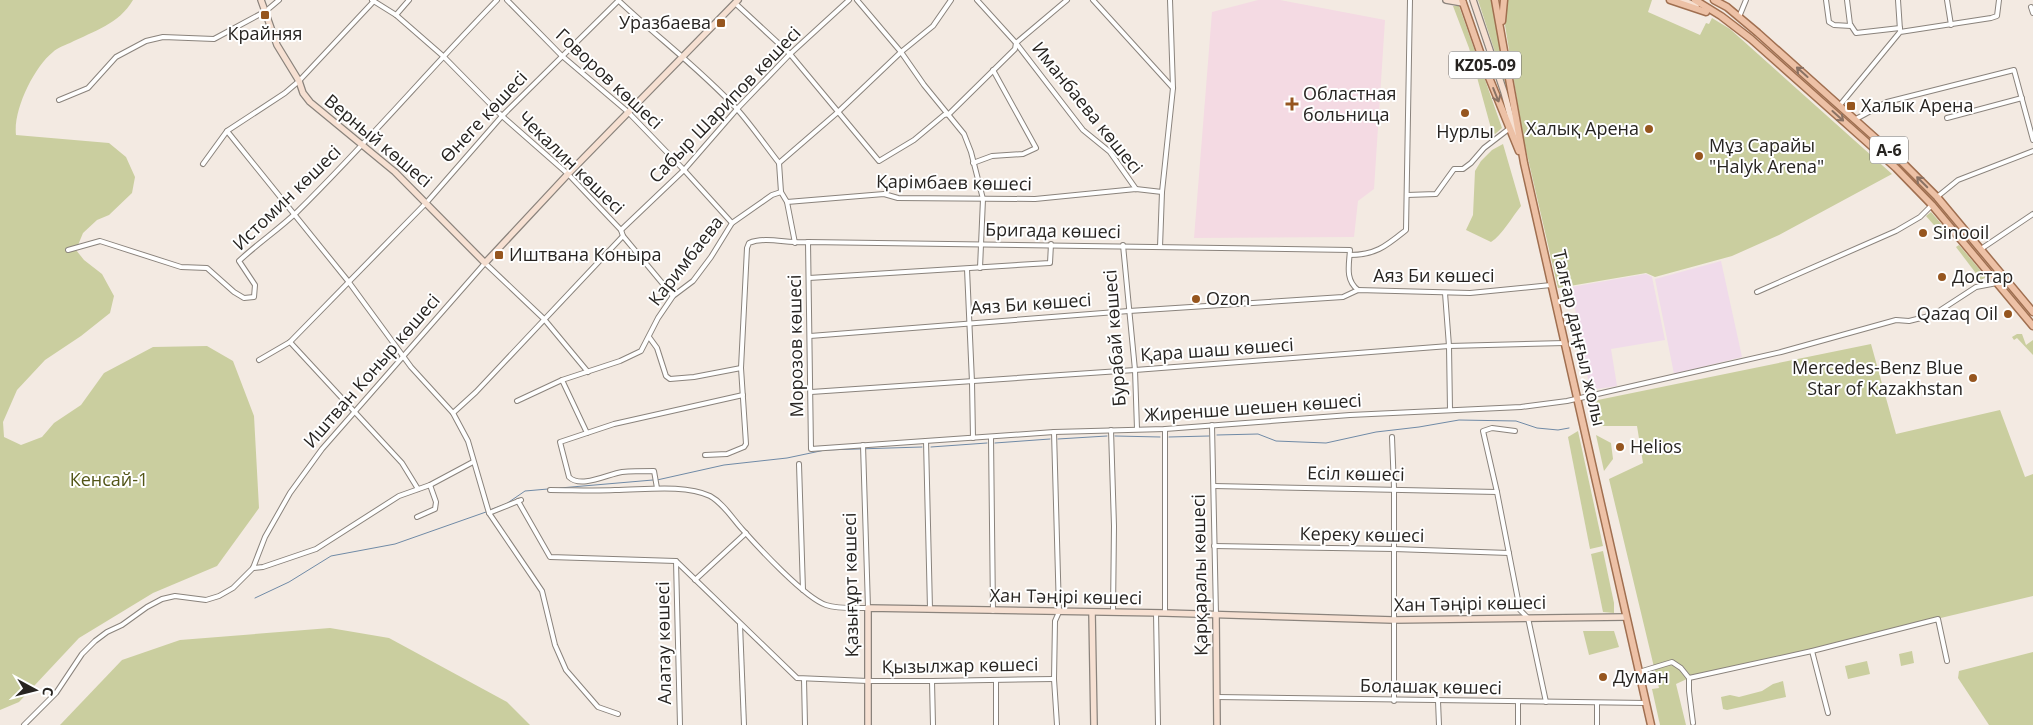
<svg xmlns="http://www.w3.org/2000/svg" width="2033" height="725" font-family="'Open Sans',sans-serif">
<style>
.industrial{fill:#f0dbea}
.medical{fill:#f4dae3}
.green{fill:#cace9f}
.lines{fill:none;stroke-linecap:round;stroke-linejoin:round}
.stream{stroke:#708aa6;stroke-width:1}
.street-casing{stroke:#8a837c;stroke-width:6}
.secondary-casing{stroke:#8a837c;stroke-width:8}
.primary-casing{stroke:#a06f50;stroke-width:9}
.street{stroke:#fff;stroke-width:4}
.secondary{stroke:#f6e0d2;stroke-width:5.5}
.primary{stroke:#edc1a6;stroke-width:6}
.oneway{stroke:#8a7264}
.poi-dot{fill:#96561f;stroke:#fff;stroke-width:2}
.labels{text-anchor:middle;stroke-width:4;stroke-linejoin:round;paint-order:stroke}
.shield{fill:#fff;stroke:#686664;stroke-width:1}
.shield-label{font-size:16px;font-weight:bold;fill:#272421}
.poi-label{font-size:18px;fill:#272421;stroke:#fff;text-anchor:start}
.street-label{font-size:18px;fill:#272421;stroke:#fff}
.park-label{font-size:18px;fill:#525517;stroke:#fff}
</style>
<rect width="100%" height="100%" fill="#f3eae2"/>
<g class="industrial">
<path d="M1721 261 1742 357 1674 374 1655 279Z"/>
<path d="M1646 274 1652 277 1665 340 1611 349 1617 386 1590 390 1571 287Z"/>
</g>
<path class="medical" d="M1258 0H1280L1385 20 1374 189 1358 201 1354 237 1194 238 1212 12Z"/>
<g class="green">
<path d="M0 0H133C119 24 94 31 70 43 65 45 57 48 53 52 34 67 13 110 16 135L109 143 126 157 135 177 132 193 109 215 97 220 83 233 76 250 84 260 102 274 114 296 110 313 81 336 45 360 17 390 3 422 4 437 21 445 42 437 54 423 81 405 104 373 153 347 207 346 233 361 254 416 259 508 217 566 153 593 79 638 19 702 0 710Z"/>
<path d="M1478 0H1491L1509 91 1508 92Z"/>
<path d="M1508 0H1652L1648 12 1700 35 1706 23 1709 24 1712 18 1730 29 1892 174 1779 235 1732 256 1655 277 1646 273 1558 288 1523 137 1505 25Z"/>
<path d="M1453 6H1459L1502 128 1495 134 1492 132 1469 48Z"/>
<path d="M1503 144 1521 206C1512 217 1502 235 1491 242L1466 230 1473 215 1475 171 1481 161 1492 150Z"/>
<path d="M1931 212 1948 232H1940L1926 216Z"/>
<path d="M1959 245 1986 277 1981 280 1956 247Z"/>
<path d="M2017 334H2022L2026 345 2033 340V355L2017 338 2014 340 2012 337Z"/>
<path d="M1871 344 1896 434 2000 410 2025 477 2033 474V596L1689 678 1676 684 1686 725H1660L1652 689 1659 688 1609 479 1643 463 1637 426H1596L1593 401Z"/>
<path d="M1578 431 1603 546 1590 549 1568 437Z"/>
<path d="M1596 435 1611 443 1613 459 1604 471Z"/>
<path d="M1603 551 1614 603V613L1603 612 1591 554Z"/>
<path d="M330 628 389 638 507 702 530 725H60L122 660 180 640Z"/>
<path d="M1583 631H1614L1619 647 1589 655Z"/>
<path d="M1912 651 1914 663 1901 666 1899 654Z"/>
<path d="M2033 652V725H1989L1958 678 1959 671Z"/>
<path d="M1867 661 1870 674 1848 679 1845 666Z"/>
<path d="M1783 681 1786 697 1727 710 1723 709 1721 697 1730 695 1739 697 1762 691 1773 684Z"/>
</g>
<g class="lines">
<g class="stream">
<path d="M1217 435 1258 434 1276 441 1326 443 1376 432 1419 427 1459 420 1516 421 1537 428 1558 430 1569 428"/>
<path d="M1115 436 1160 437"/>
<path d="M1169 437 1209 436"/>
<path d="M1058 439 1107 436"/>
<path d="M995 443 1050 439"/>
<path d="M931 447 987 443"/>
<path d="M657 480 724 465 787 458 825 450 922 447"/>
<path d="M560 488 653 480"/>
<path d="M490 510 506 504 525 491 548 489"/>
<path d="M255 598 289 582 331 556 395 544 486 512"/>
</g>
<defs>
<g id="street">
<path d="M372 0 396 15 443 56 502 116 568 174 621 230 623 236 673 296"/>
<path d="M507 0 561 55 628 112 684 170 732 223"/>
<path d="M618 0C657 37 700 69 737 109 752 126 765 145 779 163"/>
<path d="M857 0 901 52 924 85 964 134 971 152 983 199 980 268"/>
<path d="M977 0 1016 43 1083 130 1110 152 1136 189"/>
<path d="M1093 0 1173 88"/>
<path d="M1826 0 1829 22 1834 25 1851 26"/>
<path d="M1847 0 1850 24 1856 33 1900 28"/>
<path d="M1898 0 1900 30"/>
<path d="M1947 0 1951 25"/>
<path d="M735 3 790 54 879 161 914 140 944 115 949 114 1015 49 1016 43 1067 0"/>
<path d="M2031 7 2033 13"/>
<path d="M396 15 409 0"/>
<path d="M1739 17 1746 0"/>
<path d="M59 100 88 88 116 57 146 41 163 37 214 39 266 11 279 0"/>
<path d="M1840 105 1900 32 1991 18 1997 16 1999 0"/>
<path d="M1947 118 2022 98"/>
<path d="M1856 119 1887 102 2014 70 2033 140"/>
<path d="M227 131 348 281 411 367 453 413 468 441 489 513 542 591 555 645 566 670 598 707 618 714"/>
<path d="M779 163 781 192 787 202 884 194 898 198 1035 199 1136 189 1162 192"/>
<path d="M779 163 838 112 901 52 933 26 951 0"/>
<path d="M973 163 992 156 1023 154 1036 148 993 70"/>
<path d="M203 164 227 131 285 93 299 81 374 1"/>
<path d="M1407 195 1436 194 1454 169H1463L1471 163 1484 148 1510 128"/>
<path d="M1937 197 1958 180 2033 151"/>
<path d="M787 202 795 243"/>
<path d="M621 230 684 170 737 109 790 54 849 0"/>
<path d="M808 242 811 449 1054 432 1165 429 1350 415 1521 407 1567 401 1698 371 1781 352 1896 320 1909 321 1933 315 1976 287 1997 283"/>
<path d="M1123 245 1135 370 1137 429"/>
<path d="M1160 247 1162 192 1173 88 1170 0"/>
<path d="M1981 249 2033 214"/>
<path d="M68 250 100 241 181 267 207 268 234 292 244 298 254 297 255 285 239 261C257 244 279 229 297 212 366 144 429 70 497 0"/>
<path d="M1350 255C1376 255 1386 246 1406 230L1410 0"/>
<path d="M967 269 972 382 973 438"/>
<path d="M809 278 1050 263 1051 244"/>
<path d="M1757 292 1896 231 1920 217 1932 205"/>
<path d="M1445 293 1449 346 1450 410"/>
<path d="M810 336 1129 311 1343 297 1358 290 1470 293 1551 285"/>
<path d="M649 337 657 348 666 376 670 379 694 377 741 368"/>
<path d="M290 342 402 463 418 489"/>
<path d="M259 360 290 342 427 202 502 116 619 0"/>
<path d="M562 380 587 433"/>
<path d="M811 392 1135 370 1449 346 1565 343"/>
<path d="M517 401 562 380 620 361 641 351 658 318 673 296 693 281 711 257 732 223 772 195 781 192"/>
<path d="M453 413 476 392 623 236"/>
<path d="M1212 425 1216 615"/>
<path d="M1165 429V613"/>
<path d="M1111 430 1114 526 1113 612"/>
<path d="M1515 431 1492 428 1483 431 1497 492 1520 610 1528 618 1546 702"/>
<path d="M1054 432 1059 612 1055 621 1054 679 1057 725"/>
<path d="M991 437 993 611"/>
<path d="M1392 437 1394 488V701"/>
<path d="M926 441 930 609"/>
<path d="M705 455 727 454 744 447 746 444 741 368 747 248 749 243C766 236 789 244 808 242L1350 250C1349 265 1345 280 1358 290"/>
<path d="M799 464 803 590"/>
<path d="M1214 486 1497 492"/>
<path d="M657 488 654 471C643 471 633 471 622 472 608 474 581 489 569 477L560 442 614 424 743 395"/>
<path d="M550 490C572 490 594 491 615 490 643 490 684 484 710 496 723 503 732 518 742 529 758 547 805 598 826 605 838 609 854 608 868 608L863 445"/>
<path d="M518 501 550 557 676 561 797 678 868 681H932L1054 679"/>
<path d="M489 513 521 500"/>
<path d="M417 517 435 509 436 502 430 485"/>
<path d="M1214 546 1394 549 1509 553"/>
<path d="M676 561 680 725"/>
<path d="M253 568 263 567 316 549 399 496 430 485 473 462"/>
<path d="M695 580 746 533"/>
<path d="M1156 613 1158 725"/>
<path d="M740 624 744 725"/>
<path d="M1812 651 1828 713"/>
<path d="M1639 672 1672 662 1681 668 1689 678"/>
<path d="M804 679 805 725"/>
<path d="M996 680V725"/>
<path d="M932 681 933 725"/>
<path d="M1216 697 1646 703"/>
<path d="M1438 701 1439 725"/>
<path d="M1518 703V725"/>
<path d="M1597 703V725"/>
<path d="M1693 723 1689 691V678L1812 651 1938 619 1947 661"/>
<path d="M24 725 56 693 82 654 95 641 107 632 122 625 147 607 162 599 175 596 206 600 219 596 233 588 253 568 265 537 290 493 322 449 485 263 544 319 588 372"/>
</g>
<g id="secondary">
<path d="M261 0 277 45 299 81 303 93 310 102 395 172 485 263 568 174 738 0"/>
<path d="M1446 0 1463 3"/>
<path d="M1473 0 1504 92 1517 141"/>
<path d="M1682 0 1696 6"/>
<path d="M1092 612 1094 725"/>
<path d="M1216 615 1217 725"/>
<path d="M868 725V608L1165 613 1393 620 1626 617"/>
</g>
<g id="primary">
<path d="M1462 0 1488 75 1519 151"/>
<path d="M1495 0 1524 163 1651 725"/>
<path d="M1670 0 1706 12"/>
<path d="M1695 0 1721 16 1751 39 1896 168 1932 205 2033 326"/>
<path d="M1714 0 1727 7 1758 33 1900 160 1937 197 2033 312"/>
<path d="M1502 21 1504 0"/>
</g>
</defs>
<use href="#street" class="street-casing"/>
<use href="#secondary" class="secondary-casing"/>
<use href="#primary" class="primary-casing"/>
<use href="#street" class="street"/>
<use href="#secondary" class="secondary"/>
<use href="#primary" class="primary"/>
</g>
<defs><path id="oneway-shaft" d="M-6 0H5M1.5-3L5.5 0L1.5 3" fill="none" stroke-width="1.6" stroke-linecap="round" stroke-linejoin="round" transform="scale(1.25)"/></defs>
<g class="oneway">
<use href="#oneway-shaft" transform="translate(1802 72) rotate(-138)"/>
<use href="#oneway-shaft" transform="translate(1496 95) rotate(68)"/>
<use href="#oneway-shaft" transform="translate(1838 116) rotate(42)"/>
<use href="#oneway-shaft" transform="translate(1922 182) rotate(-135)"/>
</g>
<g class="poi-dot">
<rect x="260" y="10" width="10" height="10" rx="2.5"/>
<rect x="716" y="18" width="10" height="10" rx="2.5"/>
<path d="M1289.5 96.5h5v5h5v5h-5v5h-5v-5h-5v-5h5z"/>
<rect x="1846" y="101" width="10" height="10" rx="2.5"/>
<circle cx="1465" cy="113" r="5"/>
<circle cx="1649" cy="129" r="5"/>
<circle cx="1699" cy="156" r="5"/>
<circle cx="1923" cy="233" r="5"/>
<rect x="494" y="250" width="10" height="10" rx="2.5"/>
<circle cx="1942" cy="277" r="5"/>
<circle cx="1196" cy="299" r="5"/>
<circle cx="2008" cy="314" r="5"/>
<circle cx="1973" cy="378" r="5"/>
<circle cx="1620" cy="447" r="5"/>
<circle cx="1603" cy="677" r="5"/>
</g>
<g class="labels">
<g class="shield">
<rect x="1449" y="51.5" width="72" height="27" rx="4"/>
<rect x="1870" y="136.5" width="38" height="27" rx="4"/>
</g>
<g class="shield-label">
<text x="1485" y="71">KZ05-09</text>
<text x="1889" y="156">A-6</text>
</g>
<g class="poi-label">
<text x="711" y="29" text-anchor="end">Уразбаева</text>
<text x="265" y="40" text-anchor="middle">Крайняя</text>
<text x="1303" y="100">Областная<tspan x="1303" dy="21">больница</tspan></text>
<text x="1861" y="112">Халык Арена</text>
<text x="1639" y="135" text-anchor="end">Халық Арена</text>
<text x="1465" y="138" text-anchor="middle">Нурлы</text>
<text x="1709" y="152">Мұз Сарайы<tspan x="1709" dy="21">"Halyk Arena"</tspan></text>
<text x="1933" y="239">Sinooil</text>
<text x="509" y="261">Иштвана Коныра</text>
<text x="1952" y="283">Достар</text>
<text x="1206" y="305">Ozon</text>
<text x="1998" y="320" text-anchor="end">Qazaq Oil</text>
<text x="1963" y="374" text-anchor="end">Mercedes-Benz Blue<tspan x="1963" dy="21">Star of Kazakhstan</tspan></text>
<text x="1630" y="453">Helios</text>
<text x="1613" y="683">Думан</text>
</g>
<g class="street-label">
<text transform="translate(609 79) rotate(43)" y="6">Говоров көшесі</text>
<text transform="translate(725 105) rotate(-46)" y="6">Сабыр Шарипов көшесі</text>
<text transform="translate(1087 108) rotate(51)" y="6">Иманбаева көшесі</text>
<text transform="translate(484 117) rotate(-47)" y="6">Өнеге көшесі</text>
<text transform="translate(378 141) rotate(40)" y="6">Верный көшесі</text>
<text transform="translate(571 163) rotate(44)" y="6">Чекалин көшесі</text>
<text transform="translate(954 183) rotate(1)" y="6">Қарімбаев көшесі</text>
<text transform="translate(287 198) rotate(-44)" y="6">Истомин көшесі</text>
<text transform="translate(1053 231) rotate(1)" y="6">Бригада көшесі</text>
<text transform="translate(686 261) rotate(-52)" y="6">Каримбаева</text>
<text x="1434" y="282">Аяз Би көшесі</text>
<text transform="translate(1031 304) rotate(-4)" y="6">Аяз Би көшесі</text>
<text transform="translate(1115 338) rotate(-94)" y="6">Бурабай көшесі</text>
<text transform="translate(1579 338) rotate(77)" y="6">Талғар даңғыл жолы</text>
<text transform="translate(796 346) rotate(-91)" y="6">Морозов көшесі</text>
<text transform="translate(1217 350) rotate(-4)" y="6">Қара шаш көшесі</text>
<text transform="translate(372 371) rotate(-49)" y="6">Иштван Коныр көшесі</text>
<text transform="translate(1253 408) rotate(-4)" y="6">Жиренше шешен көшесі</text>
<text transform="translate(1356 474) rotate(1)" y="6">Есіл көшесі</text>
<text transform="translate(1362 535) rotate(1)" y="6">Кереку көшесі</text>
<text transform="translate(1200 575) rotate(-91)" y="6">Қарқаралы көшесі</text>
<text transform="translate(851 585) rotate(-91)" y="6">Қазығұрт көшесі</text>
<text transform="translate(1066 597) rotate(1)" y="6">Хан Тәңірі көшесі</text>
<text transform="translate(1470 604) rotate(-1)" y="6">Хан Тәңірі көшесі</text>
<text transform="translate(664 643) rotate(-91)" y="6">Алатау көшесі</text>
<text transform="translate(960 666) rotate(-1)" y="6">Қызылжар көшесі</text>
<text transform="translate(1431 687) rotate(1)" y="6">Болашақ көшесі</text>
</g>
<g class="park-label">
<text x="109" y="486">Кенсай-1</text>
</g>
</g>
<g transform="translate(35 690) rotate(97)" stroke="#ffffff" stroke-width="4" paint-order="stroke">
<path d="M0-4L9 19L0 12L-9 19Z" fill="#272421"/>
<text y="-8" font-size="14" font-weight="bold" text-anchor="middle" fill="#272421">С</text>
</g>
</svg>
